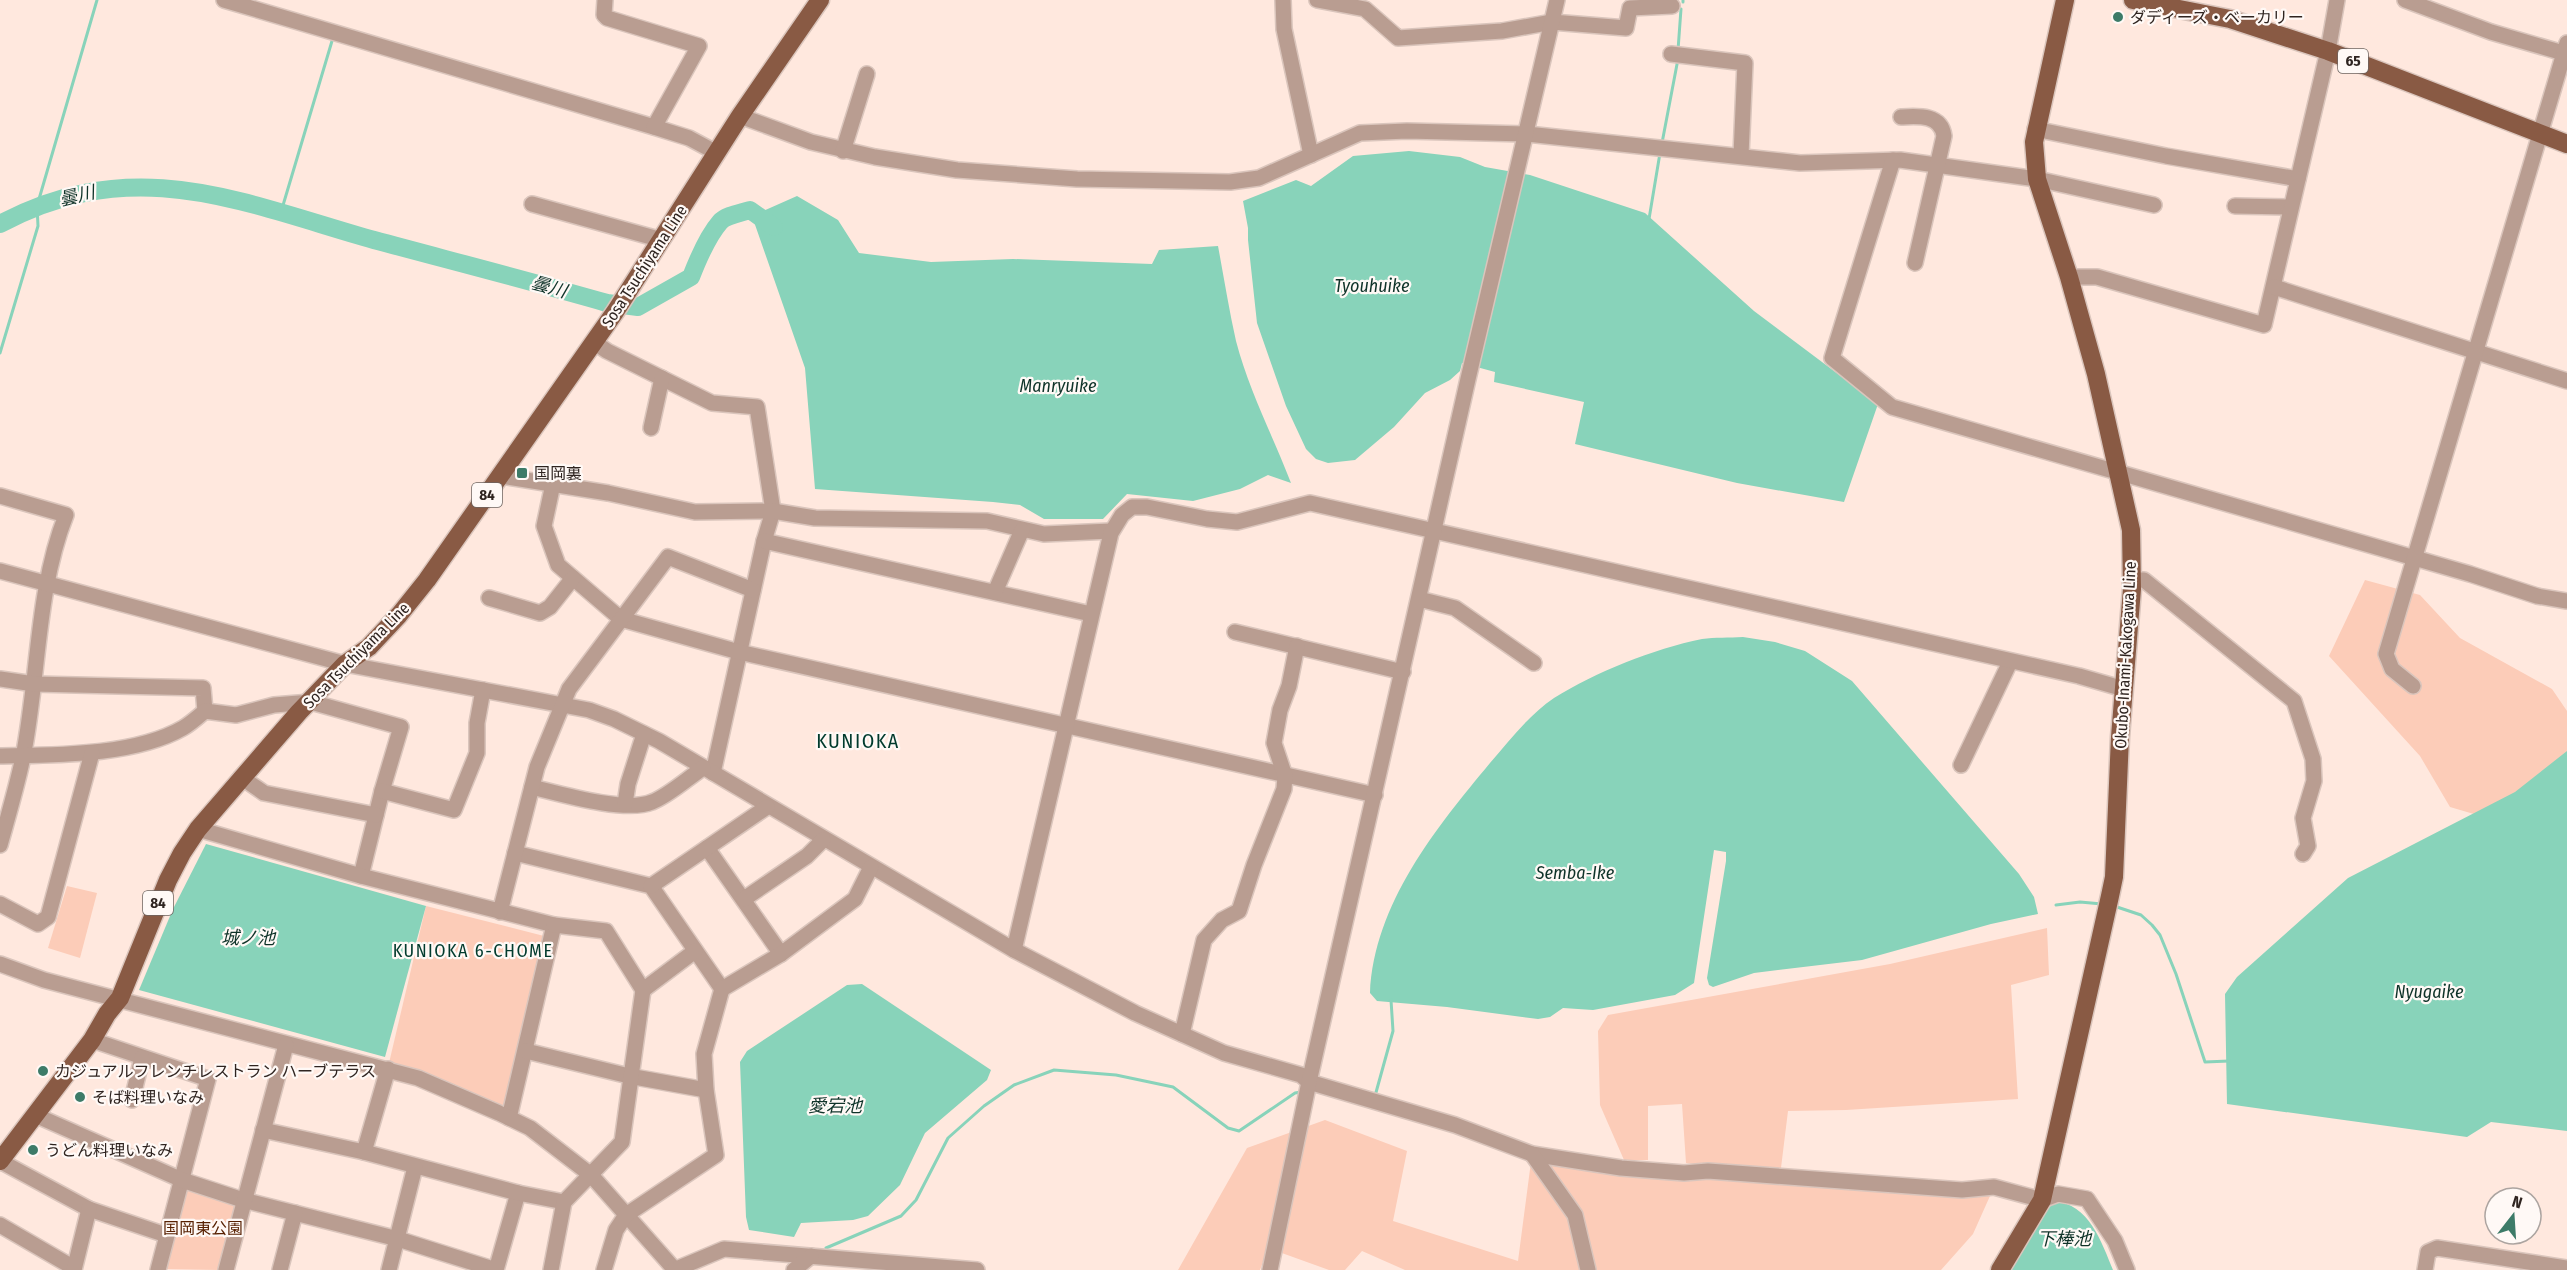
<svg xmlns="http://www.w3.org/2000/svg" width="2567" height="1270" font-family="'Fira Sans Condensed','Noto Sans JP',sans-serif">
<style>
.green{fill:#fcccb8}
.water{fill:#88d3ba}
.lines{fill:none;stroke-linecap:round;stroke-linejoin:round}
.stream{stroke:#88d3ba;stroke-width:3}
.river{stroke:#88d3ba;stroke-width:18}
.minor-casing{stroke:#dac5bc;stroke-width:18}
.major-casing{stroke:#dac5bc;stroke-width:21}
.minor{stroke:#b99d91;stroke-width:15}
.major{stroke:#895a44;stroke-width:18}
.poi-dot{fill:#3d7b68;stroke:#fff9f6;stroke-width:2}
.labels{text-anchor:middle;stroke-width:4.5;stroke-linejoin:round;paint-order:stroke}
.shield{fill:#fff9f6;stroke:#6d6460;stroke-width:1.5}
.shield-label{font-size:15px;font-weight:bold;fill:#2f2420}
.poi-label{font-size:16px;fill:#2f2420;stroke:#fff9f6;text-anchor:start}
.street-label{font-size:16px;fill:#2f2420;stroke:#fff9f6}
.park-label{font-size:16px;fill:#582102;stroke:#fff9f6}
.water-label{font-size:18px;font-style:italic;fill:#0f3329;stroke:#fff9f6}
.neighbourhood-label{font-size:18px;letter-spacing:1.5px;fill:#023b2d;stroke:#fff9f6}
.quarter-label{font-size:20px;letter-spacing:1.5px;fill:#023b2d;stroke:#fff9f6}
</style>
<rect width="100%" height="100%" fill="#ffe8de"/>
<g class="green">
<path d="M2365 580 2420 595 2460 638 2552 689 2567 711V773L2484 817 2450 807 2420 756 2329 656Z"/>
<path d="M67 886 97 893 80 958 48 948Z"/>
<path d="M426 906 544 936 504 1108 389 1063Z"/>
<path d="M2047 928 2049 975 2011 985 2018 1099 1846 1110 1788 1111 1780 1176 1994 1187 1973 1234 1941 1270H1405L1362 1251 1345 1270H1329L1268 1248 1260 1270H1178L1247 1148 1325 1120 1407 1151 1393 1221 1518 1261 1532 1154 1776 1175 1686 1163 1682 1104 1648 1106V1160H1624L1600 1105 1598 1031 1608 1015 1890 964Z"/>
<path d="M186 1189 237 1205 218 1270 165 1269Z"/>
</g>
<g class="water">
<path d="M1409 151 1460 157 1485 167 1530 175 1645 213 1754 311 1878 404 1844 502 1737 483 1575 444 1584 402 1494 382 1495 372 1462 363 1460 371 1450 380 1425 393 1394 427 1355 460 1328 463 1316 459 1306 449 1286 406 1257 323 1248 240V228L1243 201 1296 180 1311 186 1353 156Z"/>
<path d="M797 196 838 220 859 253 931 262 1013 259 1152 264 1159 250 1218 246C1224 278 1229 310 1236 341 1249 391 1273 436 1291 483L1268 475 1240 489 1193 501 1127 494 1103 519H1044L1020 505 993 502 815 489 805 368 752 216Z"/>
<path d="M1743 637 1775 642 1805 651 1852 681 2019 874 2034 897 2038 914 1991 924 1862 960 1754 973 1713 987 1709 985 1707 978 1726 861V852L1714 850 1694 983 1675 995 1593 1010 1563 1008 1550 1017 1538 1019 1447 1007 1377 1001 1370 993C1374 904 1436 828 1490 763 1510 740 1529 715 1554 698 1596 672 1653 649 1702 639 1715 637 1729 638 1743 637Z"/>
<path d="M2567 751V1131L2491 1122 2467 1137 2227 1104 2225 994 2237 977 2348 878 2515 792Z"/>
<path d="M206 844 426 906 385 1057 139 990 173 909Z"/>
<path d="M862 984 991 1070 987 1080 925 1133 900 1185 868 1216 853 1220 801 1223 794 1237 749 1230 746 1217 740 1062 747 1051 847 985Z"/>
<path d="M2053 1202C2088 1201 2102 1243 2113 1270H2009L2031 1237 2046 1205Z"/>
</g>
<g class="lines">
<g class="stream">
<path d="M1683 2V0"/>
<path d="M1678 50 1681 9"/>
<path d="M1662 143 1678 59"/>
<path d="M281 212 332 41"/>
<path d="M1649 219 1660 153"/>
<path d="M0 353 38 226 37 206 97 0"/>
<path d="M2056 905 2080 902 2102 904"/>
<path d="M2114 906 2141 915 2152 925 2160 935 2176 974 2205 1062 2229 1061"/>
<path d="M1375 1096 1393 1031 1391 1000"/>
<path d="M826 1248 901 1216 916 1200 948 1138 984 1106 1014 1085 1054 1070 1116 1075 1173 1087 1228 1128 1239 1131 1295 1093 1301 1092"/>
</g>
<path class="river" d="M0 224C135 152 240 202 374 240 452 261 530 281 607 303L638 307 691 277C698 259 707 237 720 222 726 215 741 213 750 210L774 227"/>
<defs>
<g id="minor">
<path d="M224 0 654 127 689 138 717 153"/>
<path d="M605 0 604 15 607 18 699 46 654 127"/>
<path d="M1283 0 1284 29 1311 155"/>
<path d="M1317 0 1365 9 1398 38 1502 31 1552 22 1626 28 1630 8 1672 6"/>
<path d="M2405 0 2491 32 2567 54"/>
<path d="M1671 54 1745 63 1741 155"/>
<path d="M740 116 811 142 875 157 957 170 1077 179 1230 182 1259 178 1360 133 1407 131 1527 134 1800 163 1900 160 2037 179 2154 205"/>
<path d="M1901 117C1918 116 1941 114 1944 136L1915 263"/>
<path d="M2035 129 2166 156 2298 179"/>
<path d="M843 151 867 74"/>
<path d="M1893 160 1832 358 1892 407 2470 574 2537 596 2567 601"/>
<path d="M532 204 662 240"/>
<path d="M2235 206 2291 207"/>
<path d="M2069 277H2097L2264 325 2328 51 2337 0"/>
<path d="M2274 287 2567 381"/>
<path d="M594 342 607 351 712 403 757 407 773 511 764 541 713 773"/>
<path d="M651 428 662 378"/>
<path d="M501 476 608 493 695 512 773 511 815 518 987 521 1044 534 1111 531"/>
<path d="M553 484 544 526 558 565 621 619 739 652 1375 795"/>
<path d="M0 496 66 515C36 591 39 677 23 757 17 786 8 816 0 845"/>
<path d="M764 541 1091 614"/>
<path d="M0 571 345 664 589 710 614 719 659 741 1014 950 1135 1013 1224 1053 1301 1075 1309 1082 1455 1125 1532 1154 1621 1168 1684 1173 1708 1171 1962 1190 1994 1187 2042 1200 2058 1194 2087 1199 2115 1241 2127 1270"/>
<path d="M2132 580H2144L2294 701 2313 759 2314 781 2303 818 2308 846 2303 854"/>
<path d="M995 592 1022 530"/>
<path d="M489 598 540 613 550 607 573 578"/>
<path d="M1419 599 1455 608 1534 663"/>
<path d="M1235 632 1403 672"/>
<path d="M0 679 34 684 203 688 205 711"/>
<path d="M2413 686 2392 669 2386 654 2567 43"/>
<path d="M0 756C55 755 134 756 183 728 190 724 198 717 205 711L236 715 274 705 311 702 401 727 382 791 361 876"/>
<path d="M1961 765 2010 662"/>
<path d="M241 777 264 793 376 815"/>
<path d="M532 787C561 794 625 813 652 802 668 796 688 778 703 768"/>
<path d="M382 791 454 810 477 753V723L483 690"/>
<path d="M625 804 628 784 644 734"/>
<path d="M198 829 361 876 554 925 509 1118"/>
<path d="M707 848 781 954"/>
<path d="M515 853 651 886 722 989"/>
<path d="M651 886 767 807"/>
<path d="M744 899 807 856 823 840"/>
<path d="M0 904 38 924 48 917 92 753"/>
<path d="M500 912 537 767 569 689 668 557 753 590"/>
<path d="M1014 950 1111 533 1122 515 1132 507H1147L1207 519 1237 522 1310 503 2079 676 2124 689"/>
<path d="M0 964 44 980 418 1078 499 1113 530 1128 591 1175 675 1270"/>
<path d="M643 990 695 951"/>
<path d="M1182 1034 1204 940 1222 920 1239 911 1254 865 1284 789 1285 776 1274 743 1280 710 1289 686 1297 646"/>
<path d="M92 1040 208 1079 158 1270"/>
<path d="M526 1051 629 1076 706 1090"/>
<path d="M132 1100 142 1058"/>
<path d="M35 1115 182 1180 243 1200 398 1239 496 1270 518 1193"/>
<path d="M263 1130 364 1152 518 1193 564 1202"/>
<path d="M364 1152 388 1069"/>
<path d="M1532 1154 1575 1215 1588 1270"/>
<path d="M0 1161 89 1209 166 1235"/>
<path d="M0 1225 74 1268"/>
<path d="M74 1270 89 1209"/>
<path d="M226 1270 286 1045"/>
<path d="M280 1270 295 1213"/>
<path d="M389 1270 415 1167"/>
<path d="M551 1270 564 1202 622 1142 643 990 606 931 554 925"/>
<path d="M604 1270 616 1230 626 1215 716 1155 706 1090 704 1054 722 989 781 954 855 899 871 867"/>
<path d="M674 1270 724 1249 977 1270"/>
<path d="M794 1270 811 1256"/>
<path d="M1270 1270 1309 1082 1468 379 1557 0"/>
<path d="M2425 1270 2428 1252 2437 1248 2567 1268"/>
</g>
<g id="major">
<path d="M2133 0 2230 19 2328 51 2567 144"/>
<path d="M0 1161 92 1040 107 1014 120 998 168 880 182 853 198 829 299 712 345 664 369 647 399 615 427 580 615 312 740 116 820 0"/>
<path d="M2000 1270 2042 1200 2110 896 2114 877 2120 737 2132 589 2131 530 2096 374 2069 277 2037 179 2034 142 2065 0"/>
</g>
</defs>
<use href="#minor" class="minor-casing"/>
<use href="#major" class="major-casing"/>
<use href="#minor" class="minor"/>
<use href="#major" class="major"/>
</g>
<g class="poi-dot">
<circle cx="2118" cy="17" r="6"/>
<rect x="516" y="467" width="12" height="12" rx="3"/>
<circle cx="43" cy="1071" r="6"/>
<circle cx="80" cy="1097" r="6"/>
<circle cx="33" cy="1150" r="6"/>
</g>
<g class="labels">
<g class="shield">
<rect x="2338" y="49" width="30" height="24" rx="4.5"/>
<rect x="472" y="483" width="30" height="24" rx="4.5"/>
<rect x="143" y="891" width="30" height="24" rx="4.5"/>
</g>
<g class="shield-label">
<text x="2353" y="66">65</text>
<text x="487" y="500">84</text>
<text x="158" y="908">84</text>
</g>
<g class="poi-label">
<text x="2130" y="23">ダディーズ・ベーカリー</text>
<text x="534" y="479">国岡裏</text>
<text x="55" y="1077">カジュアルフレンチレストラン ハーブテラス</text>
<text x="92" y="1103">そば料理いなみ</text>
<text x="45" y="1156">うどん料理いなみ</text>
</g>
<g class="street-label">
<text transform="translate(644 266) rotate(-57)" y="6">Sosa Tsuchiyama Line</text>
<text transform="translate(356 655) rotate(-45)" y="6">Sosa Tsuchiyama Line</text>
<text transform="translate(2125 655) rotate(-87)" y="6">Okubo-Inami-Kakogawa Line</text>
</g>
<g class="park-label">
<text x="203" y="1234">国岡東公園</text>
</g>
<g class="water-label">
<text transform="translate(77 196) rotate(-13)" y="6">曇川</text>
<text x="1372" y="292">Tyouhuike</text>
<text transform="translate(549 287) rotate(16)" y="6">曇川</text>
<text x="1058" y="392">Manryuike</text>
<text x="1575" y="879">Semba-Ike</text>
<text x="248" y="944">城ノ池</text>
<text x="2429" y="998">Nyugaike</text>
<text x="835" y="1112">愛宕池</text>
<text x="2064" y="1245">下棒池</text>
</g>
<g class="neighbourhood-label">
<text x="473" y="957">KUNIOKA 6-CHOME</text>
</g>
<g class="quarter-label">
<text x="858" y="748">KUNIOKA</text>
</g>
</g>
<g transform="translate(2513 1216) rotate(17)"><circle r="28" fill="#fff9f6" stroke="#aca4a0" stroke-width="1.5"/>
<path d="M0-4.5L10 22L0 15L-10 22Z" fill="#3d7b68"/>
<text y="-9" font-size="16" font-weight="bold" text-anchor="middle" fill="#2f2420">N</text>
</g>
</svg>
